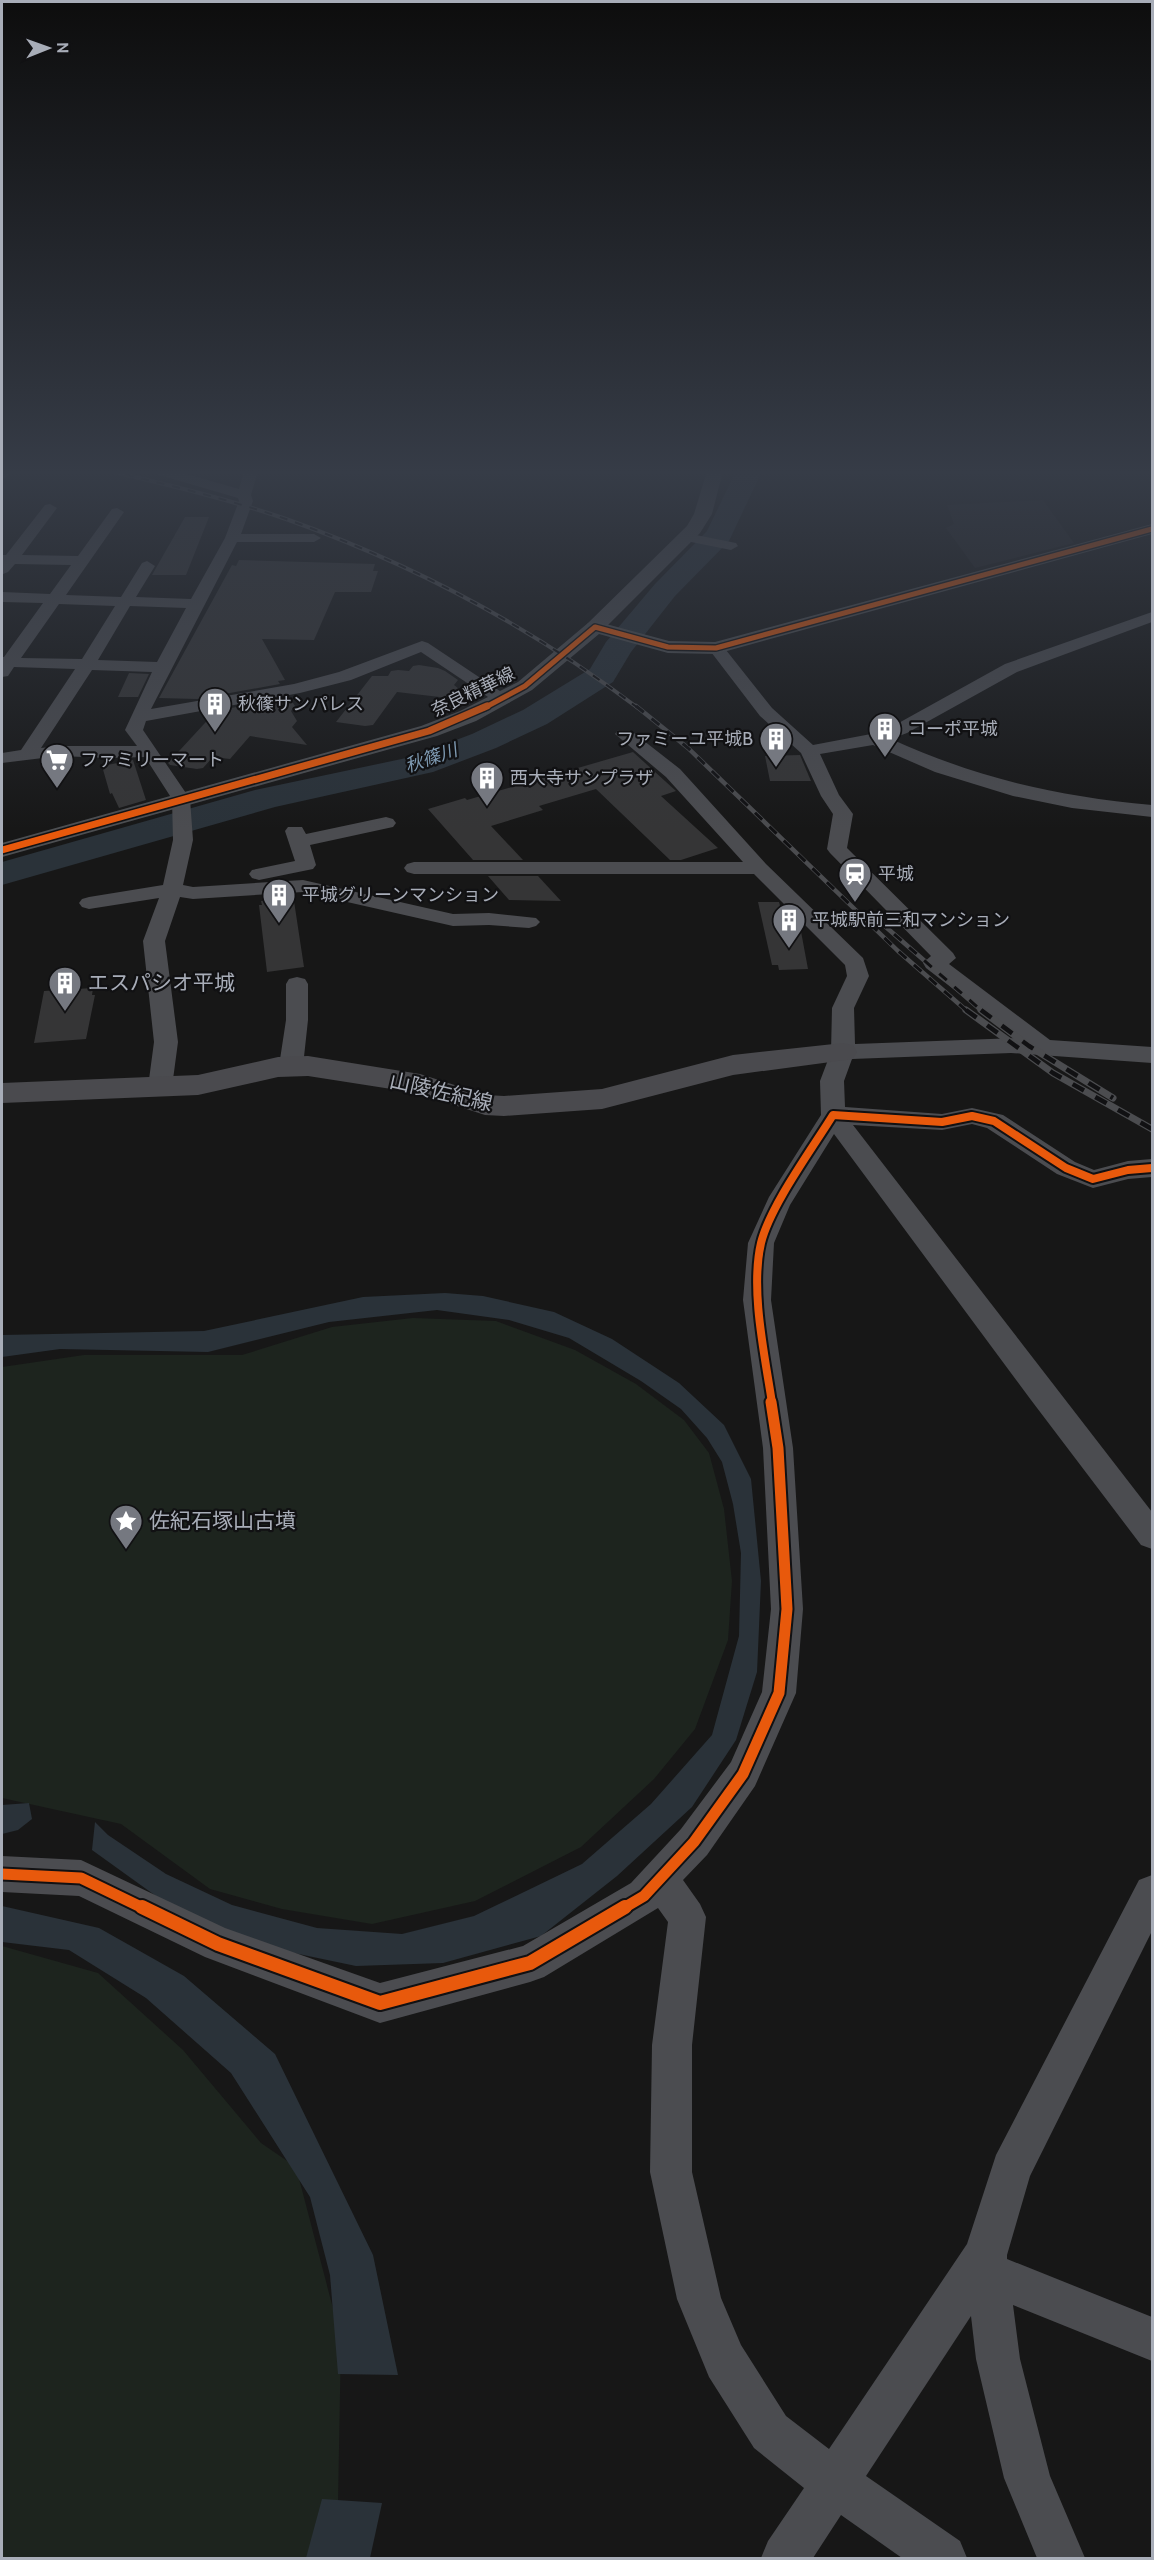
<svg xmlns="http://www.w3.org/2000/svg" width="1154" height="2560" font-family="Cabin,'Noto Sans JP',sans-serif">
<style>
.built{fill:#212123}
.green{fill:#1d241e}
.water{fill:#2a3239}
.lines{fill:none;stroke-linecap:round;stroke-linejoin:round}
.river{fill:#2a3239;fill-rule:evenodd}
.building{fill:#353536}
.minor{fill:#4b4c50;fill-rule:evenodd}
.tertiary{fill:#4b4c50;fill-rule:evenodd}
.secondary{fill:#4a4a4e;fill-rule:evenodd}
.primary{fill:#4d4f52;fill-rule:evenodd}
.rail-far2-casing{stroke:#4b4c4f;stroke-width:4}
.rail-far1-casing{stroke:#4b4c4f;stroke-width:4.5}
.rail-casing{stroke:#4b4c4f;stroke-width:7}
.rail-far2{stroke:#111113;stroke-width:2;stroke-dasharray:8;stroke-linecap:butt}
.rail-far1{stroke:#111113;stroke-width:3;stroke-dasharray:10;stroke-linecap:butt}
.rail{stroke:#111113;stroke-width:4.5;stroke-dasharray:13;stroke-linecap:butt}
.cycleway-far4-casing{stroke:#111113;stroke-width:8}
.cycleway-far3-casing{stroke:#111113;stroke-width:10}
.cycleway-far2-casing{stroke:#111113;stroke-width:12}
.cycleway-far1-casing{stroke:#111113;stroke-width:15}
.cycleway-casing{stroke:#111113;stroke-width:18}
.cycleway-far4{stroke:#e8590c;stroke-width:5}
.cycleway-far3{stroke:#e8590c;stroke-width:7}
.cycleway-far2{stroke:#e8590c;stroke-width:8}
.cycleway-far1{stroke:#e8590c;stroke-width:11}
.cycleway{stroke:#e8590c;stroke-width:14}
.labels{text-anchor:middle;stroke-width:4.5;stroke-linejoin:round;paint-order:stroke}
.far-street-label{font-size:18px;fill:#a8adb8;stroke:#111113}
.far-poi-label{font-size:18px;fill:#a8adb8;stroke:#111113;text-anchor:start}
.far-water-label{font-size:18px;font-style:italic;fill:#7f9bb3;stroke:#111113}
.poi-label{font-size:21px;fill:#a8adb8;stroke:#111113;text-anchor:start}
.street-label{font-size:21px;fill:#a8adb8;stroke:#111113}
</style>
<rect width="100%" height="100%" fill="#171717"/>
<path class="built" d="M1043 500 1074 543 975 568 946 528 954 524 947 505Z"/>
<g class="green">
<path d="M413 1318 496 1321 575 1350 636 1384 684 1420 709 1453 724 1509 732 1581 728 1640 695 1729 654 1779 581 1847 475 1901 372 1924 282 1909 210 1889 121 1824 2 1798V1367L84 1355H242L332 1327Z"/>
<path d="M2 1946 98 1973 183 2050 261 2143 296 2167 341 2339 337 2558H2Z"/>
</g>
<g class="water">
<path d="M445 1293 483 1296 554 1312 612 1339 679 1383 724 1425 751 1479 761 1581 757 1672 736 1740 692 1807 617 1876 541 1936 443 1963 356 1966 265 1947 174 1909 92 1850 95 1822 108 1835 166 1874 232 1905 317 1928 402 1934 474 1916 582 1864 651 1804 712 1735 739 1636 741 1553 733 1504 722 1462 707 1438 681 1409 641 1381 569 1338 509 1320 437 1310 329 1322 208 1352 60 1349 2 1357V1335L204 1331 363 1297Z"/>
<path d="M29 1803 32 1819 18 1830 2 1834V1805Z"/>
<path d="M2 1906 99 1928 184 1976 275 2054 373 2255 398 2375 338 2374 330 2275 310 2197 231 2073 146 1998 69 1950 2 1942Z"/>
<path d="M322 2499 382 2503 370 2558H306Z"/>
</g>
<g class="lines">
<path class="river" d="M736 471H762L729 541 675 596 631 652 613 682 547 724 496 748 433 772 275 807 2 885V862L255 790 411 757 472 734 523 710 590 669 606 642 655 584 707 531Z"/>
</g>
<g class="building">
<path d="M185 517H209L186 575H152Z"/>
<path d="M239 560 375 564 373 571H378L371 592H335L314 640 262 639 285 680 278 681 280 684 197 699 159 698 232 565 236 566Z"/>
<path d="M419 665 438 668 445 671 458 680 454 685 474 701 397 692 373 725 365 726 336 722 372 676H388L391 671 398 670 409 671 413 666Z"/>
<path d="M129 673 149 674 138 697H118Z"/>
<path d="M289 697 295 706 291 711 297 721 292 727 307 745 250 736 230 759 213 757 203 768 197 769 170 765 168 763 216 711Z"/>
<path d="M633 752 676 791 661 796 718 848 681 860H670L596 789 539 806 543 810 491 826 523 860H473L428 809 465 798 467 800Z"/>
<path d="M800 755 811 781H770L765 756Z"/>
<path d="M133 760 146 800 119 808 112 793 110 794 102 766Z"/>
<path d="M488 876H538L561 901 509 900Z"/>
<path d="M288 897 289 902 294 901 304 967 267 972 259 905H262L261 901Z"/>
<path d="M758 902H779L786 926H800L808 969 779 970 778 965H772Z"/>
<path d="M93 988 92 995H95L86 1039 34 1043 44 991Z"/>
</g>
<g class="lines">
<g class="minor">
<path d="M2 471H11L7 477 2 478Z"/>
<path d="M154 471H176L239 489 244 471H258L251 495 253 501 241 534H314L321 538 314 542H237L151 709 294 684 339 672 422 641 428 643 512 699 509 703H497L421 652 351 680 300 693 146 721 143 730 190 799 193 840 183 885 193 887 303 880 453 914 489 913 536 918 540 922 536 926 529 928 489 925 453 926 303 892 193 899 180 897 165 941 178 1042 172 1087 168 1093 160 1095 152 1093 148 1087 154 1042 143 941 159 898 89 909 82 907 79 903 82 899 89 897 163 885 173 840 172 799 145 757 109 758 59 756 2 763V753L21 750 75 669 14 667 8 676 2 677V657H4L43 603 2 602V592L50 594 71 565 15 564 8 572 3 574 2 555H6L45 505 50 504 57 508 22 555 78 556 112 509 117 508 124 512 66 595 121 597 142 563 147 561 155 566 136 597 191 599 225 538 239 501 238 498 156 474ZM59 604 115 606 82 659 21 658ZM130 606 186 608 157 662 98 660ZM92 670 152 672 125 730 137 746H59L41 748Z"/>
<path d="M686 533 736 543 738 546 731 550 681 540 679 537Z"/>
<path d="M1152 612V622L1017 672 907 733 891 739C980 779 1056 796 1152 805V817L1072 808 1013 796 935 772 873 745 820 754 839 795 853 814 847 848 953 953 956 958 949 964 1050 1040 1152 1047V1063L1011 1053 852 1059 844 1081 845 1107 942 1114 972 1108 1003 1115 1075 1162 1094 1170 1128 1161 1152 1159V1177L1128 1179 1093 1188 1057 1174 987 1128 972 1124 942 1130 853 1125 1152 1512V1549L1141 1545 1031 1400 834 1134 790 1205 774 1243 771 1300 793 1448 803 1609 796 1693 755 1786 707 1855 683 1880 700 1904 706 1917 692 2045V2172L721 2298 741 2345 786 2416 829 2449 967 2244 996 2155 1139 1880 1152 1875V1931L1030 2176 1007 2255V2259L1152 2317V2361L1013 2305 1020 2359 1050 2476 1085 2558H1037L1004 2478 976 2359 971 2316 866 2476 960 2541 967 2558H902L841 2515 813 2558H761L768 2541 804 2488 754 2448 709 2377 677 2299 650 2172 652 2045 668 1922 658 1908 544 1977 530 1982 380 2023 205 1957 79 1896 2 1892V1856L81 1860 225 1928 380 1983 523 1946 631 1883 681 1829 731 1762 762 1692 771 1609 763 1448 743 1300 748 1243 769 1197 821 1115 820 1081 831 1052 832 1008 847 976 845 965 754 874H414L407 872 404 868 407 864 414 862H743L666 777 615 734 618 730H630L680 769 766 864 863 958 869 976 854 1008 855 1044 1017 1038 926 968 923 963 931 956 830 853 827 849 833 814 821 796 801 753 760 716 708 648 716 643 722 645 772 708 813 745 871 734 895 725 1005 664Z"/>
<path d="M386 817 393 819 396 823 393 827 310 845 316 865 313 869 259 880 252 878 249 874 252 870 295 861 285 831 288 827H302L306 834Z"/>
<path d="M297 977 305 979 308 984V1020L303 1066 299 1072 291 1074 283 1072 279 1066 286 1020V984L289 979Z"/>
</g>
<path class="tertiary" d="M707 471H723L712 514 700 533 602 631H588L585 627 588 623 687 526 694 514Z"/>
<path class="secondary" d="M843 1043 853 1045 857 1052 853 1059 733 1075 602 1109 504 1116 485 1115 417 1093 308 1076 278 1077 198 1095 2 1103V1083L198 1075 278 1057 308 1056 420 1074 486 1095 504 1096 602 1089 733 1055Z"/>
<path class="primary" d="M1152 524V534L716 654 668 653 599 634 532 690 476 721 437 736 2 857V843L421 726 460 711 518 682 588 623 595 621 669 641 715 642Z"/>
<defs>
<path id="rail-far2" d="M110 471C169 485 228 499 286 519 413 564 531 627 638 708"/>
<g id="rail-far1">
<path d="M636 706 688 748 898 951 967 1011"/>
<path d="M879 921 982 1011"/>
</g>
<g id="rail">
<path d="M966 1010 1053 1073 1152 1129"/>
<path d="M981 1010 1029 1046 1113 1098"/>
</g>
</defs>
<use href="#rail-far2" class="rail-far2-casing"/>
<use href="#rail-far1" class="rail-far1-casing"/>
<use href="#rail" class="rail-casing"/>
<use href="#rail-far2" class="rail-far2"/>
<use href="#rail-far1" class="rail-far1"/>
<use href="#rail" class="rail"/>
<defs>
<path id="cycleway-far4" d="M484 708 525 686 595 627 668 647 716 648 1152 529"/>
<path id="cycleway-far3" d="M2 850 429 731 487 706"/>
<path id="cycleway-far2" d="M772 1403C765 1356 750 1290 761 1243 770 1206 812 1149 833 1115L942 1122 972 1116 994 1121 1066 1168 1093 1179 1128 1170 1152 1168"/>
<g id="cycleway-far1">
<path d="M2 1874 81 1878 145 1909"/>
<path d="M622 1909 644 1896 694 1842 743 1774 779 1693 787 1609 778 1448 771 1402"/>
</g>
<path id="cycleway" d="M142 1907 218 1944 380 2003 530 1963 625 1907"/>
</defs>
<use href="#cycleway-far4" class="cycleway-far4-casing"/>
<use href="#cycleway-far3" class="cycleway-far3-casing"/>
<use href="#cycleway-far2" class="cycleway-far2-casing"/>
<use href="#cycleway-far1" class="cycleway-far1-casing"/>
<use href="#cycleway" class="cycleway-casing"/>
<use href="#cycleway-far4" class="cycleway-far4"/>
<use href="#cycleway-far3" class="cycleway-far3"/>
<use href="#cycleway-far2" class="cycleway-far2"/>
<use href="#cycleway-far1" class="cycleway-far1"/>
<use href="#cycleway" class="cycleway"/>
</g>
<linearGradient id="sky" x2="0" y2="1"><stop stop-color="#0d0d0d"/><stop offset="0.57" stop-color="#363c47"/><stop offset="1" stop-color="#363c47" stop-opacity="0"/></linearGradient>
<rect width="1154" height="829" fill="url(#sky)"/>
<defs>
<symbol id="building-pin" viewBox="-11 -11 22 30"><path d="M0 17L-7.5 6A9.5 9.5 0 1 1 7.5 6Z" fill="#757880" stroke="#111113"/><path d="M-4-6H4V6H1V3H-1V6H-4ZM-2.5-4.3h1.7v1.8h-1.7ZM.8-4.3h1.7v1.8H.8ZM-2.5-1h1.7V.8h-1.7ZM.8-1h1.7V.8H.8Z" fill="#fff"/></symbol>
<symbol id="supermarket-pin" viewBox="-11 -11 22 30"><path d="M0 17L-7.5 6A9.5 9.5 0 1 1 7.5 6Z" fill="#757880" stroke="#111113"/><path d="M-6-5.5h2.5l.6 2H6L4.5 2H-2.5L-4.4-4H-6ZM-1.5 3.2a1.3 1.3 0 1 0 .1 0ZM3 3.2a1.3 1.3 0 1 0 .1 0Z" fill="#fff"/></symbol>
<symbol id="station-pin" viewBox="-11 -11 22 30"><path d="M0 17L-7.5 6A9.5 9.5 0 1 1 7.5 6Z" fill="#757880" stroke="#111113"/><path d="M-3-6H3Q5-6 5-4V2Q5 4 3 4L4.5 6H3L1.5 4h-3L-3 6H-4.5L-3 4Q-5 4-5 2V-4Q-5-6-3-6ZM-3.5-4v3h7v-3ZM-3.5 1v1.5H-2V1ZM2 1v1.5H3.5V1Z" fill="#fff"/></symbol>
<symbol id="sight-pin" viewBox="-11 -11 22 30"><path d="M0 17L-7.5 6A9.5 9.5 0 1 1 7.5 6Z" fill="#757880" stroke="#111113"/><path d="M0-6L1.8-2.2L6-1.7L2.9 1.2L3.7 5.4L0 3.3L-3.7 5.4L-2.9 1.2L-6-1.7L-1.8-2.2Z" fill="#fff"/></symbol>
</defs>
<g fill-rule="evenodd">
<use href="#building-pin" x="196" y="685" width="38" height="52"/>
<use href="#building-pin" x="866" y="710" width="38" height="52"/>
<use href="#building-pin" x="757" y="720" width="38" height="52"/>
<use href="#supermarket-pin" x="38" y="741" width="38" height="52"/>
<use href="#building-pin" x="468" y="759" width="38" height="52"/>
<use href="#station-pin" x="836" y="855" width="38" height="52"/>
<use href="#building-pin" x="260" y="876" width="38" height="52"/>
<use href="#building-pin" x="770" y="901" width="38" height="52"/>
<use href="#building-pin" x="46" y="964" width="38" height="52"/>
<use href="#sight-pin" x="107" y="1502" width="38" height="52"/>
</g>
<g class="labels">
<g class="far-street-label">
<text transform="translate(473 692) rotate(-26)" y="6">奈良精華線</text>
</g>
<g class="far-poi-label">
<text x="238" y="710">秋篠サンパレス</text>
<text x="908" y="735">コーポ平城</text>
<text x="753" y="745" text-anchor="end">ファミーユ平城B</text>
<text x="80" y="766">ファミリーマート</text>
<text x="510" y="784">西大寺サンプラザ</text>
<text x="878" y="880">平城</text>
<text x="302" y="901">平城グリーンマンション</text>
<text x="812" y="926">平城駅前三和マンション</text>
</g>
<g class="far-water-label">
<text transform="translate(431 758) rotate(-19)" y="6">秋篠川</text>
</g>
<g class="poi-label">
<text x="88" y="990">エスパシオ平城</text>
<text x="149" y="1528">佐紀石塚山古墳</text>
</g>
<g class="street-label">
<text transform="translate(441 1092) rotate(13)" y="7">山陵佐紀線</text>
</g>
</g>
<rect width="1154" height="2560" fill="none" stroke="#a8adb8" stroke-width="6"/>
<g transform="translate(48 48) rotate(89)" stroke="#111113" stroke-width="4.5" paint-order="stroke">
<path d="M0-4.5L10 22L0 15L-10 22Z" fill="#a8adb8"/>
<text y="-9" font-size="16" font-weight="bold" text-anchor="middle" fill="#a8adb8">N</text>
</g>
</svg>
